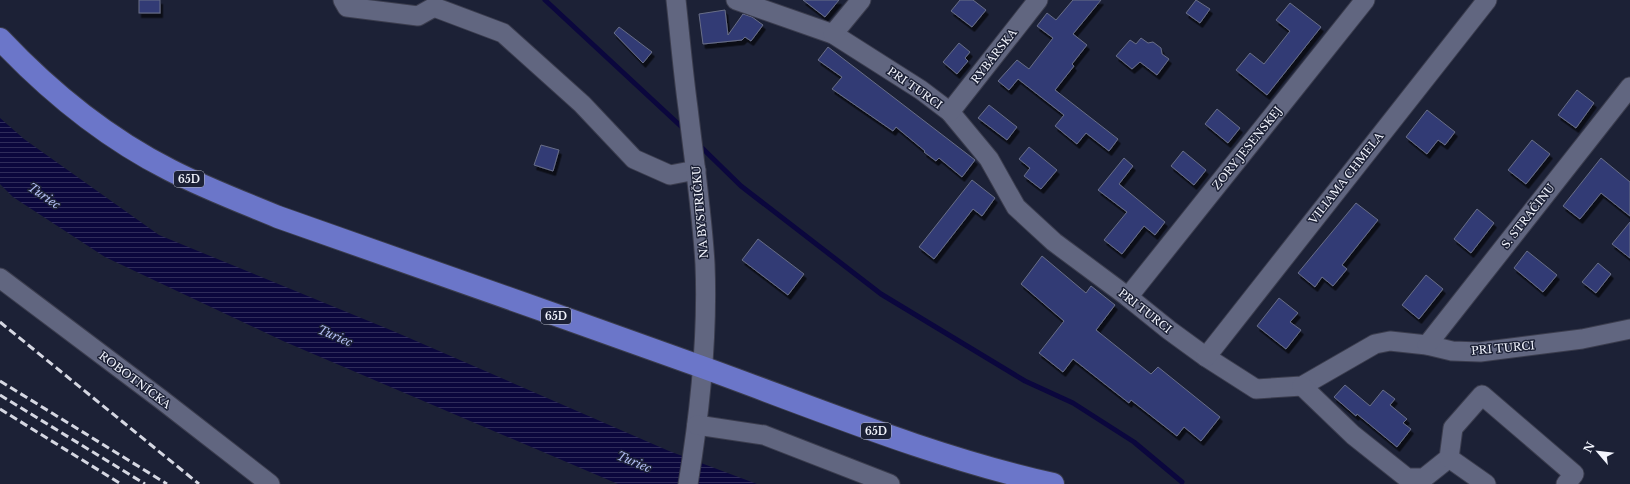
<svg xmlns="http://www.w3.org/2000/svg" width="1630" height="484" font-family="'Libre Baskerville',serif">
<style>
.water{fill:url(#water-rules)}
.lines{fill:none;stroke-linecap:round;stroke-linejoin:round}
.stream{stroke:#0b073d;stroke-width:5}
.building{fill:#333b74;stroke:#686e88;filter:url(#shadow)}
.minor-casing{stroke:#3b3d4e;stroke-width:21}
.major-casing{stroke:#3b3d4e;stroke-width:24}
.minor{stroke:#616680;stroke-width:19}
.major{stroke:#6b76c9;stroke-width:22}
.rail{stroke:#d5d7e2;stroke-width:3;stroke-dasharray:8 4;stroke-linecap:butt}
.labels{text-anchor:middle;stroke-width:3;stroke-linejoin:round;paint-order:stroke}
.shield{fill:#1c2136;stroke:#b2b5c1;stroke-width:1}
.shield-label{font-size:10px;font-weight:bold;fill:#f2f4fd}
.street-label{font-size:11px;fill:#f2f4fd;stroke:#1c2136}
.water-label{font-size:12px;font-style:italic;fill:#b2bdf3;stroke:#1c2136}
</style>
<defs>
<pattern id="water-rules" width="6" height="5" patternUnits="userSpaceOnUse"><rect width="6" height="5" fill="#0b073d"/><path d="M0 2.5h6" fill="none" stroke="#2f2c5a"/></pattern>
<filter id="shadow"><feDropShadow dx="2.5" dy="4.5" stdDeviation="0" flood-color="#0009"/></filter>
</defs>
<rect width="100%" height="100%" fill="#1c2136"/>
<path class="water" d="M0 118 24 139 159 235 393 331 669 451 757 484H618L283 341 105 257 13 197 0 184Z"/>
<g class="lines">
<g class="stream">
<path d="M545 0 686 131"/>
<path d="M698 144 741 186 881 294 1025 381 1073 403 1134 442 1182 482"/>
</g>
</g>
<g class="building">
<rect x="139" y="0" width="21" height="13"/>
<path d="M803 0H839L825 17Z"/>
<path d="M960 0H973L986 10 972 27 951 11Z"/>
<path d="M1073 0H1101L1073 34 1087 45 1072 64 1074 66 1055 90 1118 139 1109 151 1086 133 1077 144 1055 126 1064 115 1018 79 1009 90 998 81 1017 60 1029 69 1053 38 1037 26 1047 13 1056 20Z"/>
<path d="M1196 0 1210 9 1200 23 1186 13Z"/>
<path d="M1290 3 1321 27 1267 95 1236 70 1250 53 1264 64 1290 31 1276 20Z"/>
<path d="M725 10 728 35 743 14 752 17 763 25 751 41 745 37 742 40 703 44 699 14Z"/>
<path d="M619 27 652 52 643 63 614 33Z"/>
<path d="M1141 38 1148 43 1153 42 1161 48 1162 54 1169 59 1157 75 1140 62 1132 69 1116 56 1130 40 1136 44Z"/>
<path d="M959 43 970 52 965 58 968 61 957 74 943 62Z"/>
<path d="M828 47 975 160 962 177 939 158 936 161 924 152 925 151 896 127 893 131 832 89 842 77 818 60Z"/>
<path d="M1577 90 1594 103 1576 128 1558 115Z"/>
<path d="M989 105 1017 127 1007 140 978 118Z"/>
<path d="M1217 109 1240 128 1228 143 1205 124Z"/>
<path d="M1427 110 1455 132 1445 145 1438 140 1427 154 1406 137Z"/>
<path d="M1532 140 1550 154 1526 184 1508 170Z"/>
<path d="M541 145 559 150 553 171 534 165Z"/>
<path d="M1029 147 1057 170 1041 189 1024 176 1030 168 1019 159Z"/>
<path d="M1183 151 1206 170 1194 185 1171 166Z"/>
<path d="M1124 158 1133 166 1119 184 1165 222 1155 235 1144 226 1122 254 1104 240 1127 212 1098 190Z"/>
<path d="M1601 158 1630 182V216L1601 193 1580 219 1563 206Z"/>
<path d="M972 180 995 198 982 216 973 209 934 259 919 247Z"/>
<path d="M1356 203 1378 220 1342 265 1347 269 1333 286 1322 277 1315 287 1298 273Z"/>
<path d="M1477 209 1494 223 1471 253 1454 239Z"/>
<path d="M1630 222V258L1612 244Z"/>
<path d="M758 239 804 274 788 295 742 260Z"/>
<path d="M1527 251 1557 275 1543 292 1514 268Z"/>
<path d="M1042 256 1086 293 1091 286 1115 305 1096 330 1151 374 1158 367 1220 417 1201 441 1184 427 1177 436 1131 400 1129 403 1073 359 1063 372 1039 353 1064 321 1021 284Z"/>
<path d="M1598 263 1611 274 1596 293 1582 282Z"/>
<path d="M1426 275 1443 289 1419 319 1402 305Z"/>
<path d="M1279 298 1298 313 1290 322 1301 330 1286 349 1257 326Z"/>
<path d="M1345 385 1370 406 1383 390 1395 399 1390 405 1407 419 1403 423 1411 429 1397 447 1357 414 1356 416 1334 397Z"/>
</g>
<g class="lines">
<defs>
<g id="minor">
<path d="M343 0 347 7 418 16 434 7 503 33 582 104 634 159 670 175 696 170"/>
<path d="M676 0C680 36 683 72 688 108 694 160 702 212 705 264 708 338 700 412 688 484"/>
<path d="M736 0 833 34 921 90 950 112 989 159 1016 207 1054 242 1128 297 1169 330 1206 357 1256 389 1302 386 1375 344 1390 341 1427 345 1452 351 1480 352 1582 339 1630 329"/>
<path d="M833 34 861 0"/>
<path d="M950 112 1038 0"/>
<path d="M0 278 162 400 270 484"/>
<path d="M1128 297 1365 0"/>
<path d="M1427 345 1630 87"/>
<path d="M1206 357 1487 0"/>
<path d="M1302 386 1353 435 1407 478H1424L1449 458 1453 428 1482 395 1574 474 1566 484"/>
<path d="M697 425 764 435 890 484"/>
<path d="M1449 458 1486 484"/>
</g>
<path id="major" d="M0 39C49 91 105 137 170 170 205 188 242 202 278 217 419 267 561 316 702 367 818 409 932 457 1053 484"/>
</defs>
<use href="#minor" class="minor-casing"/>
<use href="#major" class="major-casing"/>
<use href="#minor" class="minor"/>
<use href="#major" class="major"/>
<g class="rail">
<path d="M0 322 199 484"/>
<path d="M0 381 167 484"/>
<path d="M0 395 145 484"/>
<path d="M0 409 121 484"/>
</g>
</g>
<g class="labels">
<g class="shield">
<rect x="174" y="171" width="30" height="16" rx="3"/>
<rect x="541" y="308" width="30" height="16" rx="3"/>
<rect x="861" y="423" width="30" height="16" rx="3"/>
</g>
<g class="shield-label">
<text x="189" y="183">65D</text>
<text x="556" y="320">65D</text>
<text x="876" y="435">65D</text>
</g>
<g class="street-label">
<text transform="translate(994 56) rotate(-52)" y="4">RYBÁRSKA</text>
<text transform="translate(915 88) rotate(35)" y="4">PRI TURCI</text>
<text transform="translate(1247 148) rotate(-51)" y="4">ZORY JESENSKEJ</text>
<text transform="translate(1346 178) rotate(-52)" y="4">VILIAMA CHMELA</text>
<text transform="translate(700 212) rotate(-95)" y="4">NA BYSTRIČKU</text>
<text transform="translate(1528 216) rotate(-52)" y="4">S. STRAČINU</text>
<text transform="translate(1145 311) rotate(38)" y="4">PRI TURCI</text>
<text transform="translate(1503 348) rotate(-5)" y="4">PRI TURCI</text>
<text transform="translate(135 380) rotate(37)" y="4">ROBOTNÍCKA</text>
</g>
<g class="water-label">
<text transform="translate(44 196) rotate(34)" y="4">Turiec</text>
<text transform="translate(335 336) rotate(23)" y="4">Turiec</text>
<text transform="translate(634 462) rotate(23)" y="4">Turiec</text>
</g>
</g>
<g transform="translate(1598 452) rotate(298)" stroke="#1c2136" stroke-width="3" paint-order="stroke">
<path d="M0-3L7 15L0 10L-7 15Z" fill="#f2f4fd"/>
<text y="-6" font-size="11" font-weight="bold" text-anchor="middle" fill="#f2f4fd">N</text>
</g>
</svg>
